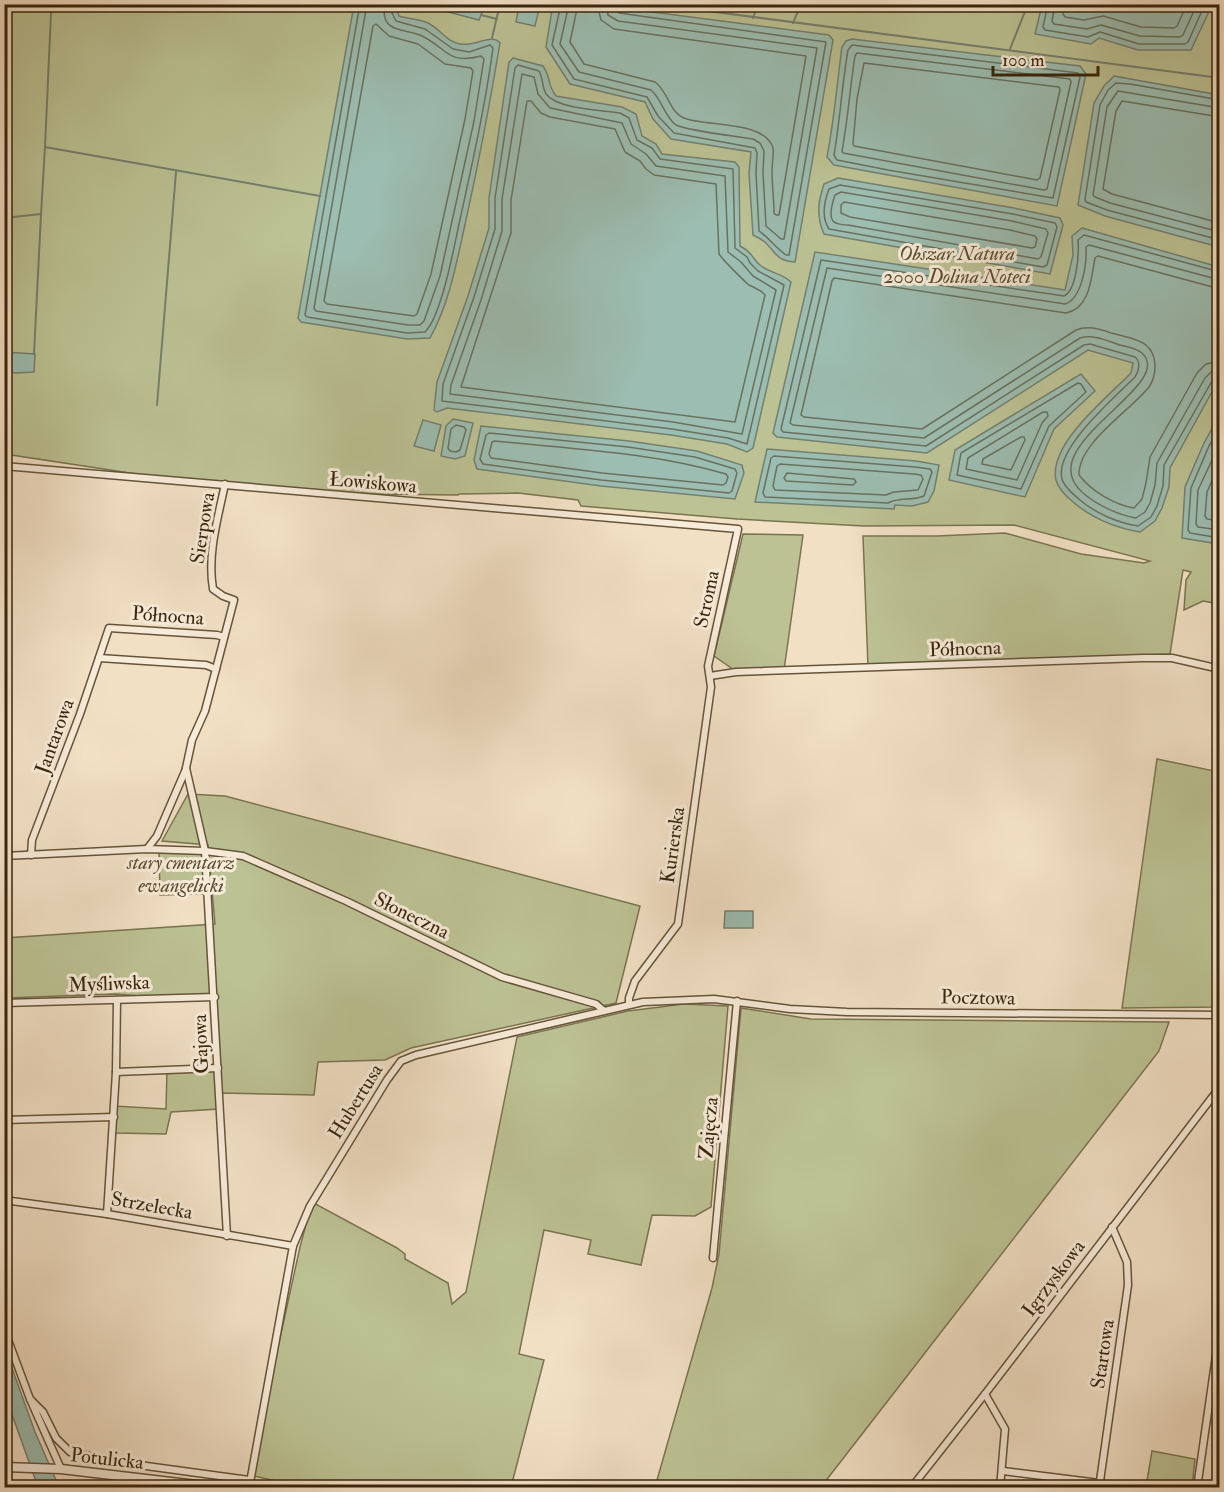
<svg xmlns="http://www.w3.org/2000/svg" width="1224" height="1492" font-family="'IM FELL Double Pica',serif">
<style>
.green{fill:#bcc294;stroke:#7a7450;stroke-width:1.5}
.water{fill:#9cbdb1;stroke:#74806f;stroke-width:1.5}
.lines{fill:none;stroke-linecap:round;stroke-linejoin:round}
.shore{stroke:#6a715e;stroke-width:1.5}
.stream{stroke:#74806f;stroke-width:2}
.minor-casing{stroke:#66543a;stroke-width:9}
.tertiary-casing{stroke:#66543a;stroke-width:11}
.minor{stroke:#f7ebd9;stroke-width:6}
.tertiary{stroke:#f7ebd9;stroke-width:8}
.labels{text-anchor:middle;stroke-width:6;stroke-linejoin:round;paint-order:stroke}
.park-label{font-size:20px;font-style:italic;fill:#594c2d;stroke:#f7ebd9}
.street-label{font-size:20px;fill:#38250b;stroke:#f7ebd9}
</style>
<rect width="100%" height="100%" fill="#f2e0c5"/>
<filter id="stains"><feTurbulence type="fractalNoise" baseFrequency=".00333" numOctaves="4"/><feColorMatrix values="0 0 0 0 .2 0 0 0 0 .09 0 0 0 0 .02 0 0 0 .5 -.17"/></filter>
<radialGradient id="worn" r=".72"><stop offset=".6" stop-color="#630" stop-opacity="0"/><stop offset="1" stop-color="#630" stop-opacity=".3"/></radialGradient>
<g class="green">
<path d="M4 5H1219V604L1203 601 1184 610 1186 580 1191 572 1183 570 1170 654 868 666 863 536H937L1005 533 1081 554 1144 563 1150 561 1014 525 864 526 737 519 581 506 578 500 518 493 459 494 458 495 375 494 189 482 5 454Z"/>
<path d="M743 534 803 535 784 670H734L714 656Z"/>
<path d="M1157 759 1219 772V1007L1122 1008Z"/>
<path d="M188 794 225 796 640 906 616 1003 411 1048 385 1060 318 1062 314 1095 219 1093V1109L171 1112 166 1134 114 1133V1106L166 1109 167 1070 218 1068 217 995 162 998 116 994 5 998 4 938 215 924 208 845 162 841Z"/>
<path d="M159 852 201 853 203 855V894L160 895Z"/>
<path d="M684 1004 728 1006 711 1207 695 1216 652 1215 641 1265 588 1254 591 1240 544 1230 519 1354 544 1360 511 1487 307 1488 250 1475 300 1247 312 1202 397 1248 405 1254V1259L448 1283 452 1304 466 1292 517 1037 628 1011Z"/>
<path d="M741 1008 811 1019 1169 1022 1159 1051 821 1487H655L712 1288 719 1254Z"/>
<path d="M1152 1451 1195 1459 1192 1487H1146Z"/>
</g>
<g class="water">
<path d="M418 4H483L485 5 479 20Z"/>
<path d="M354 5H399L397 11 399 16C408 19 420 19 428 23 440 29 447 42 460 44 474 47 492 33 500 43 490 103 479 161 466 220 457 260 450 302 430 338L407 339 301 322 298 318Z"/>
<path d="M519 5H540L535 26 516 22Z"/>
<path d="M557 5H598L829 35 833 40 795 262C777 261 777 254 766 243 763 240 757 237 753 235L749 173 751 152 671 139 653 119 645 102 570 84 546 47 552 10Z"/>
<path d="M1042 5V4L1212 5 1191 50H1138L1099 38 1091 44 1035 34Z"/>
<path d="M852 39 1080 66 1086 74 1057 206 834 165 827 157C834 121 837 84 842 47L846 41Z"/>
<path d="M513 58 543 66C551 77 547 85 556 96L622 107 636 114 642 136 656 144 662 154 735 162 739 167 740 246C754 253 751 258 761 266 771 273 783 274 791 282L753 448 747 452 727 444 671 435 447 408 437 412 434 410 437 382 468 296 489 228V198L509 62Z"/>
<path d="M1114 76 1219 95V247L1105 216 1078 205 1094 103 1104 86Z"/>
<path d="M838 178 1014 208 1060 218 1063 225 1050 274 824 234C816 216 818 202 824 184Z"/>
<path d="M1082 228 1219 267V379L1170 468 1169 487 1162 508 1155 521 1140 532C1116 528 1092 518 1073 502 1067 497 1058 488 1056 480 1048 444 1108 397 1131 373L1133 363 1088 350 927 453 777 437 773 433 815 252 1065 290 1073 255 1072 236Z"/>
<path d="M4 352 35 354 34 372 15 373 5 370Z"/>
<path d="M1081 374 1095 391 1054 429 1025 497 949 480 955 450Z"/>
<path d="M1219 416V544L1182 538 1185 487 1204 443Z"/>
<path d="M453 419 473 423 465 456 455 459 441 456 446 426Z"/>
<path d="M423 420 441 425 434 451 414 446Z"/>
<path d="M481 426 629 441 697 451 742 465 744 473 735 499 601 486 477 469 474 460Z"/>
<path d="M767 449 916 461 939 465 934 491 928 502 912 506 895 505 894 509 755 502Z"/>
<path d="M725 911H753V928H724Z"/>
<path d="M4 1346 35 1432 59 1487H38L5 1395Z"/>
</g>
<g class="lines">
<g class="shore">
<path d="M360 4 305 315 307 317 407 333 425 332C441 317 454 248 459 224 472 165 485 107 493 48L490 45 469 52 453 49 425 29 396 21 392 13 393 4"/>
<path d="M367 4 314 308 316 311 408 325H420L424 321 440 276 474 121 484 59 481 56C447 65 447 48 422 36 405 28 379 34 385 4"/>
<path d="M561 4 552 45 574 79 647 97 658 116 674 133 755 148 757 153 756 173 759 231C769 238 776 248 786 255H789L826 42 619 13 615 10 613 4"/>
<path d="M569 4 560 44 579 72 651 90C662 99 664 116 676 125 684 130 740 137 753 139L760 143 764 151 763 173 766 226 781 239H784L817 48 618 21 608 15 606 4"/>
<path d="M578 4 570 42 584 64 655 82C668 91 669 112 684 118 706 127 765 120 773 148 774 155 772 163 772 171 772 185 774 199 774 213L776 215H779L806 56 614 29 601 20 597 4"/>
<path d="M1048 4 1043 27 1045 30 1088 37 1100 32 1139 44H1185L1188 42 1205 4"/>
<path d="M1055 4 1052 21 1054 24 1087 29 1101 25 1140 36 1180 37 1183 35 1197 4"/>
<path d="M1064 4 1063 14 1065 17 1084 20 1103 16 1141 27 1174 28 1177 26 1187 4"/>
<path d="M376 24 389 36 418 44 445 64 471 68 473 71 465 119 431 274 417 314 414 316 327 304 324 301 373 26Z"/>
<path d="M852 45 1078 73 1080 77 1053 198 888 170 837 160 834 155C840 120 842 85 848 50Z"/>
<path d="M857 53 1070 79 1071 82 1047 189 1044 190 843 153 842 151C848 119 850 87 855 56Z"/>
<path d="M864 63 1059 87 1060 90 1040 178 1037 180 854 146 853 144 857 99Z"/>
<path d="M518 65 539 71C543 78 542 87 546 94 557 109 601 110 620 113L629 118 637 140 652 148 660 159 733 169 735 248 747 257 750 263 758 271 784 285 747 444 728 438 672 429 442 401 443 384 474 297 495 229V198L515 68Z"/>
<path d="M522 74 534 77 538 94 550 108 622 123 631 144 646 154 656 166 725 176 728 252 741 262 753 276 776 290 742 434 673 422 450 394 451 385 481 300 502 231V199Z"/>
<path d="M1220 100 1130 84 1116 83 1108 90 1100 105 1085 199 1086 202 1107 210 1220 240"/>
<path d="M527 101H531L541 113 550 117 615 129 625 152 640 161 646 169 654 175 716 184 719 254C723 260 743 280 749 285 755 288 761 290 765 295L735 422 461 387 511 233V200Z"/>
<path d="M1220 108 1118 91 1107 107 1093 195 1095 197 1110 203 1220 232"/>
<path d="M1220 117 1122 101 1116 111 1103 189 1112 194 1220 223"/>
<path d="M840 185 1013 214 1055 223 1057 227 1047 265 1043 267 829 229C821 217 824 202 829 189Z"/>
<path d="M841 192 1012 221 1046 229 1048 233 1041 257 1038 259 848 225C844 225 835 224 833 221 828 215 833 201 835 195Z"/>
<path d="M844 202 1010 230 1035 236 1037 239 1035 247 1032 248 850 217 841 213V205Z"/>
<path d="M1220 272 1084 235 1078 240C1079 253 1077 290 1064 296L821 260 781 429 783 432 926 446 1084 345 1090 344 1135 357C1141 362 1139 371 1135 377 1115 397 1054 449 1062 479 1064 487 1074 495 1080 500 1095 513 1118 523 1138 526L1151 517 1157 506 1163 486 1164 465 1212 381 1220 378"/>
<path d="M1220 280 1089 245 1086 247C1087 263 1082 299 1065 304L827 268 790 423 793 425 924 438 1080 338C1093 334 1108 341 1120 345 1127 347 1136 348 1142 353 1178 386 1028 446 1083 493 1097 505 1118 515 1136 518L1145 512 1150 503 1155 485 1157 463 1205 378 1211 372 1220 370"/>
<path d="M1220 289 1098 256 1095 258C1091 279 1090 308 1066 313L834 278 832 281 801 415 804 417 922 429 1076 330C1088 325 1099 329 1111 333 1122 336 1137 338 1146 345 1158 355 1157 375 1149 387 1130 411 1078 443 1079 475 1091 491 1115 505 1134 508L1142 499 1146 483 1150 457 1197 373 1206 364 1220 361"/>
<path d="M1078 383 1081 384 1086 392 1049 426 1021 489 957 475 961 453Z"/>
<path d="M1043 412H1047L1048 416 1042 423 1017 480 966 469 968 458Z"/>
<path d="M456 425 464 427 466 430 460 450 456 452 450 451 448 448 451 429Z"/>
<path d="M1220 428 1209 446 1191 488 1188 530 1190 533 1220 538"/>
<path d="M489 433 628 447 695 457 735 469 737 473 732 491 729 493 601 480 483 464 480 459 486 435Z"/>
<path d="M1021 437H1024L1025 440 1011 470 982 464 983 459Z"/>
<path d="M495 441C572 449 652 452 726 474L728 477 726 483 723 485 602 473 491 458 489 454 492 442Z"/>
<path d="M1220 443 1198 490 1196 524 1198 527 1220 530"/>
<path d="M774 456 915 467 930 469 932 472 924 496C913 501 899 497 888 503L765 497 763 493 771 458Z"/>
<path d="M1220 463 1207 492 1205 516 1207 519 1220 521"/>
<path d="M780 464 914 474 921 475 923 479 918 490 894 492 886 495 775 490 773 486 777 466Z"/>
<path d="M787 473 854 479 856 482 853 485 786 481 784 478Z"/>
</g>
<g class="stream">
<path d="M654 4 1220 78"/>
<path d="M481 15 497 19"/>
<path d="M753 18 758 4"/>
<path d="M793 23 801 4"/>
<path d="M492 38 500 4"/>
<path d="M1010 49 1028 4"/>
<path d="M45 147 51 13"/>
<path d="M4 218 41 214 45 147 320 196"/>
<path d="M34 354 41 214"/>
<path d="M157 405 176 172"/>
</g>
<defs>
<g id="minor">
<path d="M4 466 738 529 708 666 711 687 678 924 635 981 629 998V1004"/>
<path d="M225 484C218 518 207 554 213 589L223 596 234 600 205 711 192 740 186 768 205 851 227 1236"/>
<path d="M99 658 206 665 216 669"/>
<path d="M710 676 736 672 1143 658H1172L1220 669"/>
<path d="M147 849 157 836 186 769"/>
<path d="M31 855 32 840 80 714 109 628 217 635 224 637"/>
<path d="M4 856 147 849 205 851 243 856 346 901 502 977 596 1004 603 1010"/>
<path d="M4 1003 215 997"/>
<path d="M116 1072 218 1068"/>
<path d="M4 1120 114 1117"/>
<path d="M4 1200 107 1214 293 1246"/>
<path d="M107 1214 116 1072 117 1000"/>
<path d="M713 1258 737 1001"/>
<path d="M4 1329 30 1399 61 1469"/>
<path d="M985 1394 1005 1429 1000 1488"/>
<path d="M30 1399 43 1412 56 1438 70 1452 117 1462 249 1480"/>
<path d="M1003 1471 1099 1483"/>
<path d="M249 1488 293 1246 310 1206 387 1080 401 1061 416 1055 643 1002 714 999 790 1009 847 1012 1220 1015"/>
<path d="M911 1488 985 1394 1220 1087"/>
<path d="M1099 1488 1128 1285 1127 1262 1112 1227"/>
<path d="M1197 1488 1220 1328"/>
</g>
<path id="tertiary" d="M4 1467 61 1469 222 1488"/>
</defs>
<use href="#minor" class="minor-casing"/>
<use href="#tertiary" class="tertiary-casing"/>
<use href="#minor" class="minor"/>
<use href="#tertiary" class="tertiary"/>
</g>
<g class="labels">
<g class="park-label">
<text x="957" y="260">Obszar Natura<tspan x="957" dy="23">2000 Dolina Noteci</tspan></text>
<text x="181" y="869">stary cmentarz<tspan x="181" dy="23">ewangelicki</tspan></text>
</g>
<g class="street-label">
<text transform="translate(373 482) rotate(5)" y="7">Łowiskowa</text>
<text transform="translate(202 528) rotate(-81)" y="7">Sierpowa</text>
<text transform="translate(706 599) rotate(-78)" y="7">Stroma</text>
<text transform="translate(168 615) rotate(4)" y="7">Północna</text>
<text transform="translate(965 648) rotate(-2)" y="7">Północna</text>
<text transform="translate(54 736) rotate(-70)" y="7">Jantarowa</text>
<text transform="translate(672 845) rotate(-82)" y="7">Kurierska</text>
<text transform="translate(412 915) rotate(26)" y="7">Słoneczna</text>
<text transform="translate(109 983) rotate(-2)" y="7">Myśliwska</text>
<text transform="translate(978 997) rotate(1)" y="7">Pocztowa</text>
<text transform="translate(200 1044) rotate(-92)" y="7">Gajowa</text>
<text transform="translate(355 1101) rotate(-58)" y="7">Hubertusa</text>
<text transform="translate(708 1128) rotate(-85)" y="7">Zajęcza</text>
<text transform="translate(152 1205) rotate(10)" y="7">Strzelecka</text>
<text transform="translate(1053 1278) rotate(-53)" y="7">Igrzyskowa</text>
<text transform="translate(1102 1354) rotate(-82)" y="7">Startowa</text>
<text transform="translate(107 1458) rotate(6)" y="7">Potulicka</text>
</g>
</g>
<rect width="1224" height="1492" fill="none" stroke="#f2e0c5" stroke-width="24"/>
<rect x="6" y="6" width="1212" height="1480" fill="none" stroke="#38250b" stroke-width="3"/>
<rect x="12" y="12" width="1200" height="1468" fill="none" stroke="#38250b" stroke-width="1.5"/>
<path d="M993 66v9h105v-9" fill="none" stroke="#38250b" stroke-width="3"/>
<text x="1002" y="66" font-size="18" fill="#38250b" stroke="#f7ebd9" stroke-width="4.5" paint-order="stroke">100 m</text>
<rect width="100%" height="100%" filter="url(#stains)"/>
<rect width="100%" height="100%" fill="url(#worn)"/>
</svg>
